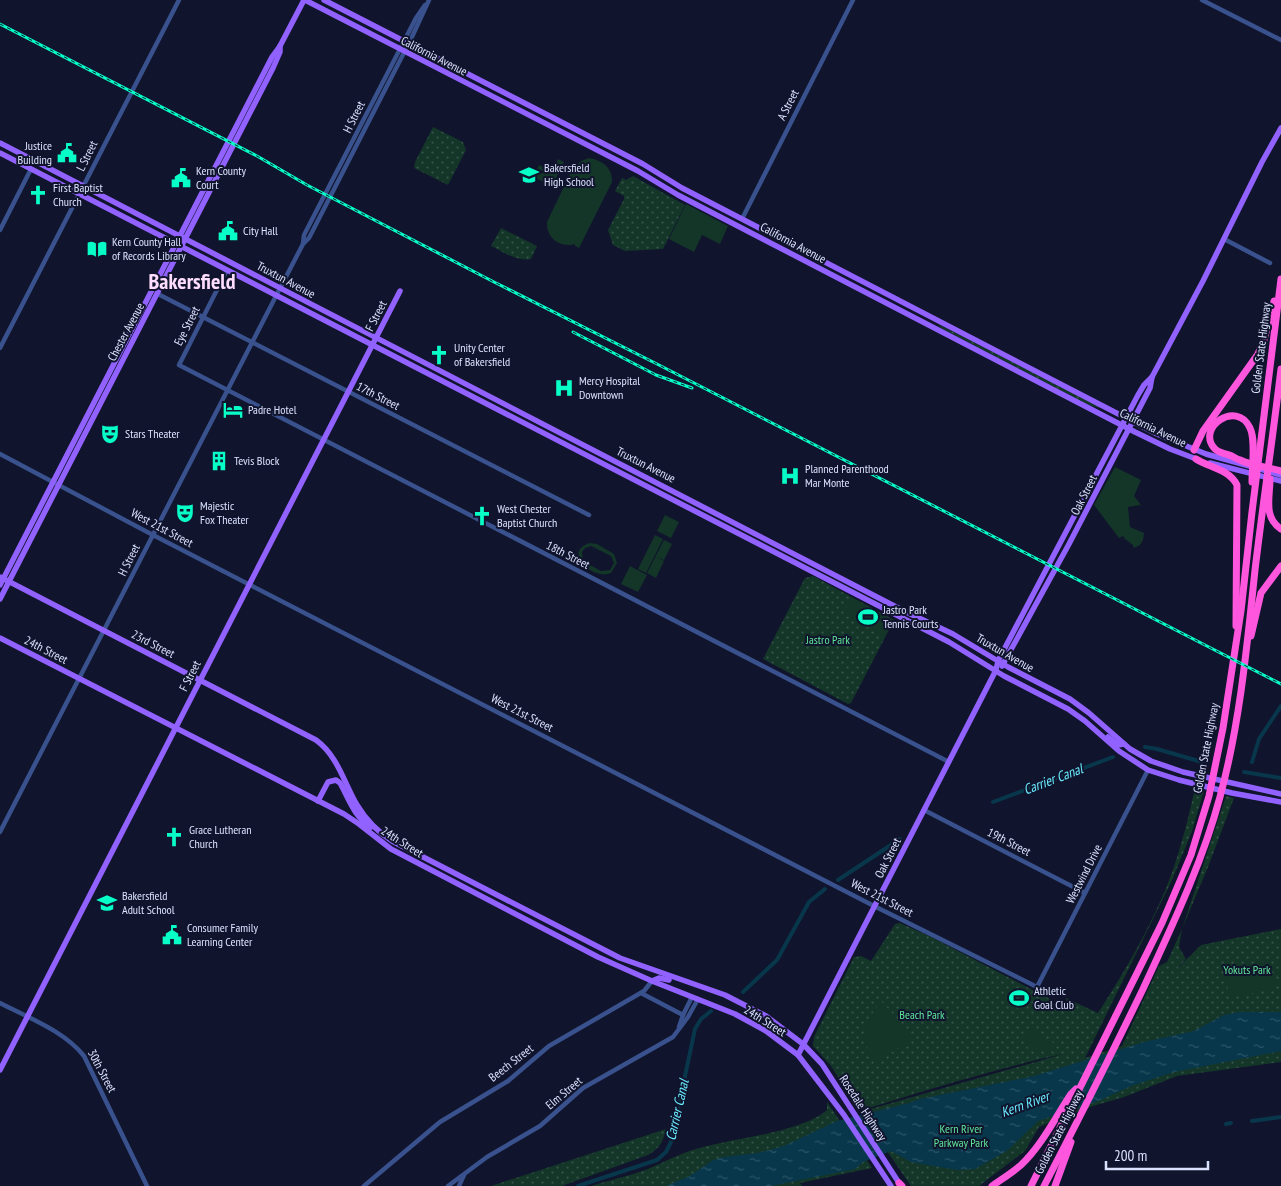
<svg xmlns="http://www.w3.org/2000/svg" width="1281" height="1186" font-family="'PT Sans Narrow',sans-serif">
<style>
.grass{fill:url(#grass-dots)}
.pitch{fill:#133629;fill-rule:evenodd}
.water{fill:url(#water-ripples)}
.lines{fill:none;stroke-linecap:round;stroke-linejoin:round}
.canal{stroke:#08374c;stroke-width:4}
.minor{stroke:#39518d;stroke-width:4.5}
.major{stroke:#9162ff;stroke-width:5.5}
.highway{stroke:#ff56de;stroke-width:7}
.rail-casing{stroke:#07ffc7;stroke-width:3}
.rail{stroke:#10142c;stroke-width:1;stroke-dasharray:4;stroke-linecap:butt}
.labels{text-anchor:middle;stroke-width:4;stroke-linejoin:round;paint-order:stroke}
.street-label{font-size:12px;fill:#dbe2ff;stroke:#10142c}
.poi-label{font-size:12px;fill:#dbe2ff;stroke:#10142c;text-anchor:start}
.park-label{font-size:12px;fill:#60e699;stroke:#10142c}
.water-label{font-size:14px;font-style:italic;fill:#69ebff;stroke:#10142c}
.town-label{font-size:22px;font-weight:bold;fill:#ffddfe;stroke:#10142c}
</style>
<defs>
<pattern id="grass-dots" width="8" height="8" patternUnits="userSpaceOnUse" patternTransform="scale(1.25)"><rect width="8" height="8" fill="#133629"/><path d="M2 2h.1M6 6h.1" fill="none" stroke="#355349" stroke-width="1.8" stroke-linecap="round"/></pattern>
<pattern id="water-ripples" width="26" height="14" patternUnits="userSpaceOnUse" patternTransform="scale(1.25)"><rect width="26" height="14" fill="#08374c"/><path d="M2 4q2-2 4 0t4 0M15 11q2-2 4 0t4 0" fill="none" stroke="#2b5467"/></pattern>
</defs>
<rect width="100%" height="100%" fill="#10142c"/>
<g class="grass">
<path d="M433 127 463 142 466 150 448 185 414 168 415 162Z"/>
<path d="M633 176 685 205 663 249 625 251 613 245 608 230 624 199V196L615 191 622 178 626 180Z"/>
<path d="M501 228 537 246 531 259C516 262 504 252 491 246Z"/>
<path d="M938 324 1102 408 1091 406 941 328Z"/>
<path d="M813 576 894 620 851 703 848 704 763 659 805 578Z"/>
<path d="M1195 788 1204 791 1192 831 1173 878 1085 1058 1122 1046 1159 966 1167 962 1182 929 1226 796 1234 798 1208 867 1182 929 1179 947 1186 959 1173 973 1201 945 1281 929V1062L1177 1076 1124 1097 1093 1106 1039 1127 1025 1151 979 1186H911L860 1112 1063 1054C994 1069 927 1090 859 1111L831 1066 813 1046 814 1037 854 957 861 956 871 961 895 924 900 923 929 936 1052 1000 1055 1007 1062 1010 1067 1008 1066 998 1098 1013C1127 968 1155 920 1173 870 1182 843 1189 816 1195 788Z"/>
<path d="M827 1102 872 1168 800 1183 802 1186H591C612 1179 636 1175 657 1165 672 1158 687 1151 703 1147 736 1138 802 1132 827 1110Z"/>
<path d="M666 1129C663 1142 660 1148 648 1155L562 1186H491Z"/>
</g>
<g class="pitch">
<path d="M589 158C602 160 613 168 612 182L579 248 575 246V244C560 248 546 238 547 222L573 168 581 161Z"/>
<path d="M558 159 564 162 552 186 533 177 539 165 552 171Z"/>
<path d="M686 204 728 226 720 244 702 235 694 252 669 239Z"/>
<path d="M1115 467 1141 480 1134 496 1141 505 1128 507 1130 527 1144 533 1143 540 1140 545 1134 548 1133 545 1125 539 1123 536 1119 538 1094 505Z"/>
<path d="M665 515 679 522 671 538 657 531Z"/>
<path d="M655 535 663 539 646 573 638 569Z"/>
<path d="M664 540 672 544 664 560 657 557 664 561 656 578 647 573Z"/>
<path d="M590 543 597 544 614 554 617 563 611 573C594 581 561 552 590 543ZM591 546 611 556 614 563 610 570 601 571 583 561 582 552 585 548Z"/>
<path d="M630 566 647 575 638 592 621 584Z"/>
<path d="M851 599 893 620 885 636 843 614Z"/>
<path d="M1269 960 1276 988 1230 998 1224 971Z"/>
<path d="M882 1002 911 1034V1039L876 1063C859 1044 864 1018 882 1002Z"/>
<path d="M1036 1027 1046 1043 1052 1042 1056 1047 1038 1052 1037 1050 1029 1051 1023 1031Z"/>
</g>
<path class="water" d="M1240 1012H1281V1051L1174 1072 1131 1086 1096 1102 1038 1121 1008 1150 975 1169 957 1170 911 1162 891 1151 863 1162 855 1169 771 1186H666L690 1176 713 1160 724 1157 758 1153 784 1146 837 1121 909 1103 920 1099 1034 1076 1144 1042 1194 1031 1224 1015Z"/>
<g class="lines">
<g class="canal">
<path d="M1145 747 1157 749 1202 762"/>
<path d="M1252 762 1259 739 1281 706"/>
<path d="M1244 772 1281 778"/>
<path d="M993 802 1113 757"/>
<path d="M838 880 900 839"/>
<path d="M743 992 777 960 809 902 825 889"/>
<path d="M1252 1121 1281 1117"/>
<path d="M1226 1124 1231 1123"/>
<path d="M578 1186 657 1160 666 1152 671 1142 695 1029 701 1019 711 1011"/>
</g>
<g class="minor">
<path d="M1202 0 1281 40"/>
<path d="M742 219 853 0"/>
<path d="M0 230 31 169"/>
<path d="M1224 239 1270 263"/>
<path d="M303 244 304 235 416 18 425 5"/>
<path d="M227 270 179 365 949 762"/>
<path d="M158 294 589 515"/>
<path d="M0 348 179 0"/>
<path d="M0 454 153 535 874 906 1037 987 1148 770"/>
<path d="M924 810 1085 893"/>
<path d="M0 832 276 296 303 244 309 238 411 39 429 0"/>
<path d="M641 993 683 1015"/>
<path d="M0 1003C29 1018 64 1031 84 1056L147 1186"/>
<path d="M679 1027 683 1015 692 997"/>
<path d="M364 1186 440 1122 508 1081 549 1046 644 991 652 981"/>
<path d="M448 1186 487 1157 540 1126 583 1088 673 1037 688 1017 698 999"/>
<path d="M459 1186 464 1175"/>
</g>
<g class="major">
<path d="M305 0 638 171 678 195 1135 432 1170 449 1199 460"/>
<path d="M324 0 643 164 682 188 1157 434 1206 454 1281 475"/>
<path d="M0 143 904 611 953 634 1008 667 1070 699 1089 713 1130 749 1151 761 1183 772 1281 794"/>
<path d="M0 153 949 642 1004 676 1068 709 1085 721 1119 751 1148 770 1179 780 1232 793 1281 802"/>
<path d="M1210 463 1281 481"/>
<path d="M0 577 316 740C338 756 344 783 357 805 366 820 378 832 392 841L620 958 725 995 766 1016 803 1044 822 1064 901 1186"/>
<path d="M0 585 272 57 280 46 304 0"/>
<path d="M0 599 273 68 280 52V46"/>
<path d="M0 638 344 814 359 824 391 849 598 957 652 981 735 1014 766 1031 798 1055 844 1115 891 1186"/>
<path d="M1002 666 1069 544 1150 388 1152 377 1203 281 1262 162 1281 128"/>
<path d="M1108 737 1118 745 1124 744"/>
<path d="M318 801 328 782 336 780 340 783C349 799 354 817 371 827"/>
<path d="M652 981 659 978 669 980"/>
<path d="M798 1055 996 670 998 661 1138 395 1144 385 1152 377"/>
<path d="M0 1070 400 291"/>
</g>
<g class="highway">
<path d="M1194 450 1203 431 1258 354 1264 340 1274 301"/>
<path d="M1196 459C1210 468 1229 469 1237 485L1236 626"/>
<path d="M1270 479C1270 497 1263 517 1281 529"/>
<path d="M1252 482C1252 468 1256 440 1250 428 1237 399 1195 428 1215 449 1219 453 1224 453 1229 455 1233 456 1236 459 1240 460 1252 466 1268 467 1281 471"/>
<path d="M1251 636 1261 593 1281 566"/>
<path d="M899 1183 902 1186"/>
<path d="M992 1186C1002 1179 1012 1173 1021 1165 1042 1145 1055 1118 1071 1094L1076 1089"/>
<path d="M1031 1186 1162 923 1191 855 1209 796 1223 728 1241 611 1252 512 1281 279"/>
<path d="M1044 1186C1078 1121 1111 1055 1143 989 1172 926 1202 864 1220 797 1240 723 1247 646 1255 570 1263 503 1273 436 1281 369"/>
<path d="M1055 1186 1071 1142"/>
</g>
<defs>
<g id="rail">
<path d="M0 24 257 156 307 185 494 282 659 365 1281 684"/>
<path d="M573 332 656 375 692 388"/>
</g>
</defs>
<use href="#rail" class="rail-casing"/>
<use href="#rail" class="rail"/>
</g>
<defs>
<symbol id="civic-bare" viewBox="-9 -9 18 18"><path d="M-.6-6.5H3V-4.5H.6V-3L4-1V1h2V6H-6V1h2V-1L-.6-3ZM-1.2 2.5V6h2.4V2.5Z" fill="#07ffc7" stroke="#10142c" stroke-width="2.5" paint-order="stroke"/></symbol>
<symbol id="school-bare" viewBox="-9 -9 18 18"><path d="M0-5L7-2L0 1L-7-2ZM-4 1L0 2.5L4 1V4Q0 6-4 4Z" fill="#07ffc7" stroke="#10142c" stroke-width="2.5" paint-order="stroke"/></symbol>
<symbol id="church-bare" viewBox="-9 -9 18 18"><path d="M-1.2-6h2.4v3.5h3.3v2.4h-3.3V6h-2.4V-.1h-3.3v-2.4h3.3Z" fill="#07ffc7" stroke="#10142c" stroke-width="2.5" paint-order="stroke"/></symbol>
<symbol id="library-bare" viewBox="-9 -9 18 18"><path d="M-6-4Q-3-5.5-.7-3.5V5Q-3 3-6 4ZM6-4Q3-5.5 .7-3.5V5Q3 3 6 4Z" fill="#07ffc7" stroke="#10142c" stroke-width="2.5" paint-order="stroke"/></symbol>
<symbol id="hospital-bare" viewBox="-9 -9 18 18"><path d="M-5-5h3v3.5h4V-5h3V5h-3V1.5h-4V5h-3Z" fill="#07ffc7" stroke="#10142c" stroke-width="2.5" paint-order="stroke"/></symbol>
<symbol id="hotel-bare" viewBox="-9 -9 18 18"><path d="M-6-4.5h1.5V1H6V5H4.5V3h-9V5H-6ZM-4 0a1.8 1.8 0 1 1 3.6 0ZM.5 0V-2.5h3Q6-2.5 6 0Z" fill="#07ffc7" stroke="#10142c" stroke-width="2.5" paint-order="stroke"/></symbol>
<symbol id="theatre-bare" viewBox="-9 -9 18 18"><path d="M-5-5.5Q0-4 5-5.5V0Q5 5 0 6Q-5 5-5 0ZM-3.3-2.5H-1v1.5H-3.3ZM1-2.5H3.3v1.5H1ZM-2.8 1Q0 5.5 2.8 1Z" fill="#07ffc7" stroke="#10142c" stroke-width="2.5" paint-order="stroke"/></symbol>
<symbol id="building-bare" viewBox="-9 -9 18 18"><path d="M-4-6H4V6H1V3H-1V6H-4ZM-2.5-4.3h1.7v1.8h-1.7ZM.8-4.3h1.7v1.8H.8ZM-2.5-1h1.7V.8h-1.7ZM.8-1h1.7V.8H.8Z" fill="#07ffc7" stroke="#10142c" stroke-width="2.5" paint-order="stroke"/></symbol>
<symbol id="stadium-bare" viewBox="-9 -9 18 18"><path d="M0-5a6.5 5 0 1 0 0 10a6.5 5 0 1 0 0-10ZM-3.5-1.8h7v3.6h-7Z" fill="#07ffc7" stroke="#10142c" stroke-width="2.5" paint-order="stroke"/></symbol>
<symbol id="university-bare" viewBox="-9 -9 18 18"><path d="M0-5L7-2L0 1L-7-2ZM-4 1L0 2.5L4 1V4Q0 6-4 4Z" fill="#07ffc7" stroke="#10142c" stroke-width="2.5" paint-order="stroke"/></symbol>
</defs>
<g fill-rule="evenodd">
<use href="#civic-bare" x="53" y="139" width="28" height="28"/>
<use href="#school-bare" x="515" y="161" width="28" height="28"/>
<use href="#civic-bare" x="167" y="164" width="28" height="28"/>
<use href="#church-bare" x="24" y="181" width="28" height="28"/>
<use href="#civic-bare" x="214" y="217" width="28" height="28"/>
<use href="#library-bare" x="83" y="235" width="28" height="28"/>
<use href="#church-bare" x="425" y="341" width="28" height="28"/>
<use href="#hospital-bare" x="550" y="374" width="28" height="28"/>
<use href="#hotel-bare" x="219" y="396" width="28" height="28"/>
<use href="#theatre-bare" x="96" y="420" width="28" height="28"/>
<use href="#building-bare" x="205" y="447" width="28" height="28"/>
<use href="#hospital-bare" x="776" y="462" width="28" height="28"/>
<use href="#theatre-bare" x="171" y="499" width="28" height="28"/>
<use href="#church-bare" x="468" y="502" width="28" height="28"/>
<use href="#stadium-bare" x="854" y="603" width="28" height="28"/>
<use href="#church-bare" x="160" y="823" width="28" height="28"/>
<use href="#university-bare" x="93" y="889" width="28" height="28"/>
<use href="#civic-bare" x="158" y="921" width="28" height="28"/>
<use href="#stadium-bare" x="1005" y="984" width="28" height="28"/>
</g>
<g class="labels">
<g class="street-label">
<text transform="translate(434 56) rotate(27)" y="4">California Avenue</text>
<text transform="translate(788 105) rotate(-63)" y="4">A Street</text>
<text transform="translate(354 117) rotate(-63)" y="4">H Street</text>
<text transform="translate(87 156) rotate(-64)" y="4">L Street</text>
<text transform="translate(793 243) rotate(28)" y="4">California Avenue</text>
<text transform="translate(286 280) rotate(28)" y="4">Truxtun Avenue</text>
<text transform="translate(376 316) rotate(-63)" y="4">F Street</text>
<text transform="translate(187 326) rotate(-63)" y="4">Eye Street</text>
<text transform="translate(126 332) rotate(-62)" y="4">Chester Avenue</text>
<text transform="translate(1261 348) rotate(-83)" y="4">Golden State Highway</text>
<text transform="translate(378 396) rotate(27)" y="4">17th Street</text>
<text transform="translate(1153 428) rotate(26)" y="4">California Avenue</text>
<text transform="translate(646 465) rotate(27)" y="4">Truxtun Avenue</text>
<text transform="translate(1084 495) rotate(-63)" y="4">Oak Street</text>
<text transform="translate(162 528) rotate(28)" y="4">West 21st Street</text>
<text transform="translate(568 555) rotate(27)" y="4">18th Street</text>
<text transform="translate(129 560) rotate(-63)" y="4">H Street</text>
<text transform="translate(153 644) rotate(27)" y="4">23rd Street</text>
<text transform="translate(46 650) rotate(27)" y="4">24th Street</text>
<text transform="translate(1005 653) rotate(30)" y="4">Truxtun Avenue</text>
<text transform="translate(190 676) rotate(-63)" y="4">F Street</text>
<text transform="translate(522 713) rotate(27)" y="4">West 21st Street</text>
<text transform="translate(1206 748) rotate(-79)" y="4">Golden State Highway</text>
<text transform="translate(402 842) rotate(32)" y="4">24th Street</text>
<text transform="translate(1009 842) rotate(27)" y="4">19th Street</text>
<text transform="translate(888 858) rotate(-63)" y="4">Oak Street</text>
<text transform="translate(1084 874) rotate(-63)" y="4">Westwind Drive</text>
<text transform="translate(882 898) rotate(27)" y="4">West 21st Street</text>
<text transform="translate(765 1021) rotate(32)" y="4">24th Street</text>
<text transform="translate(511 1063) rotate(-38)" y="4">Beech Street</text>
<text transform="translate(102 1071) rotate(62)" y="4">30th Street</text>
<text transform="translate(564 1093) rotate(-40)" y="4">Elm Street</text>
<text transform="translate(863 1108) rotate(57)" y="4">Rosedale Highway</text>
<text transform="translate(1059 1132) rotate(-63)" y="4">Golden State Highway</text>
</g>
<g class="poi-label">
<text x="52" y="150" text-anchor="end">Justice<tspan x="52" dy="14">Building</tspan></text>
<text x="544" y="172">Bakersfield<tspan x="544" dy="14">High School</tspan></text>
<text x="196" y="175">Kern County<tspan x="196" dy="14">Court</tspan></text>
<text x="53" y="192">First Baptist<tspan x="53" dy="14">Church</tspan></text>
<text x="243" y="235">City Hall</text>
<text x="112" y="246">Kern County Hall<tspan x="112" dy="14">of Records Library</tspan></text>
<text x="454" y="352">Unity Center<tspan x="454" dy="14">of Bakersfield</tspan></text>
<text x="579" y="385">Mercy Hospital<tspan x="579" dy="14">Downtown</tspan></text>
<text x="248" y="414">Padre Hotel</text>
<text x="125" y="438">Stars Theater</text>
<text x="234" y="465">Tevis Block</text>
<text x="805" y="473">Planned Parenthood<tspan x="805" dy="14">Mar Monte</tspan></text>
<text x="200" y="510">Majestic<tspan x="200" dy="14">Fox Theater</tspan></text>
<text x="497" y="513">West Chester<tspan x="497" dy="14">Baptist Church</tspan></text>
<text x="883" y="614">Jastro Park<tspan x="883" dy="14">Tennis Courts</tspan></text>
<text x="189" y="834">Grace Lutheran<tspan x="189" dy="14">Church</tspan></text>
<text x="122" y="900">Bakersfield<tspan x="122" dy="14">Adult School</tspan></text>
<text x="187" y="932">Consumer Family<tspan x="187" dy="14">Learning Center</tspan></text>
<text x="1034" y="995">Athletic<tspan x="1034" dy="14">Goal Club</tspan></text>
</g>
<g class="park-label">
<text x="828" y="644">Jastro Park</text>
<text x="1247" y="974">Yokuts Park</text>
<text x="922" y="1019">Beach Park</text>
<text x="961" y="1133">Kern River<tspan x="961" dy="14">Parkway Park</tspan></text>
</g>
<g class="water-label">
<text transform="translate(1053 779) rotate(-21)" y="5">Carrier Canal</text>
<text transform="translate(1025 1104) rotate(-20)" y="5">Kern River</text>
<text transform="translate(677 1110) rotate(-77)" y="5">Carrier Canal</text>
</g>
<g class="town-label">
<text x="192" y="289">Bakersfield</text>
</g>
</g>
<path d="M1106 1161v8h102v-8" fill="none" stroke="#dbe2ff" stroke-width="2.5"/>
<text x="1114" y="1161" font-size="15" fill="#dbe2ff" stroke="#10142c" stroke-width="4" paint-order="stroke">200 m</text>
</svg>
